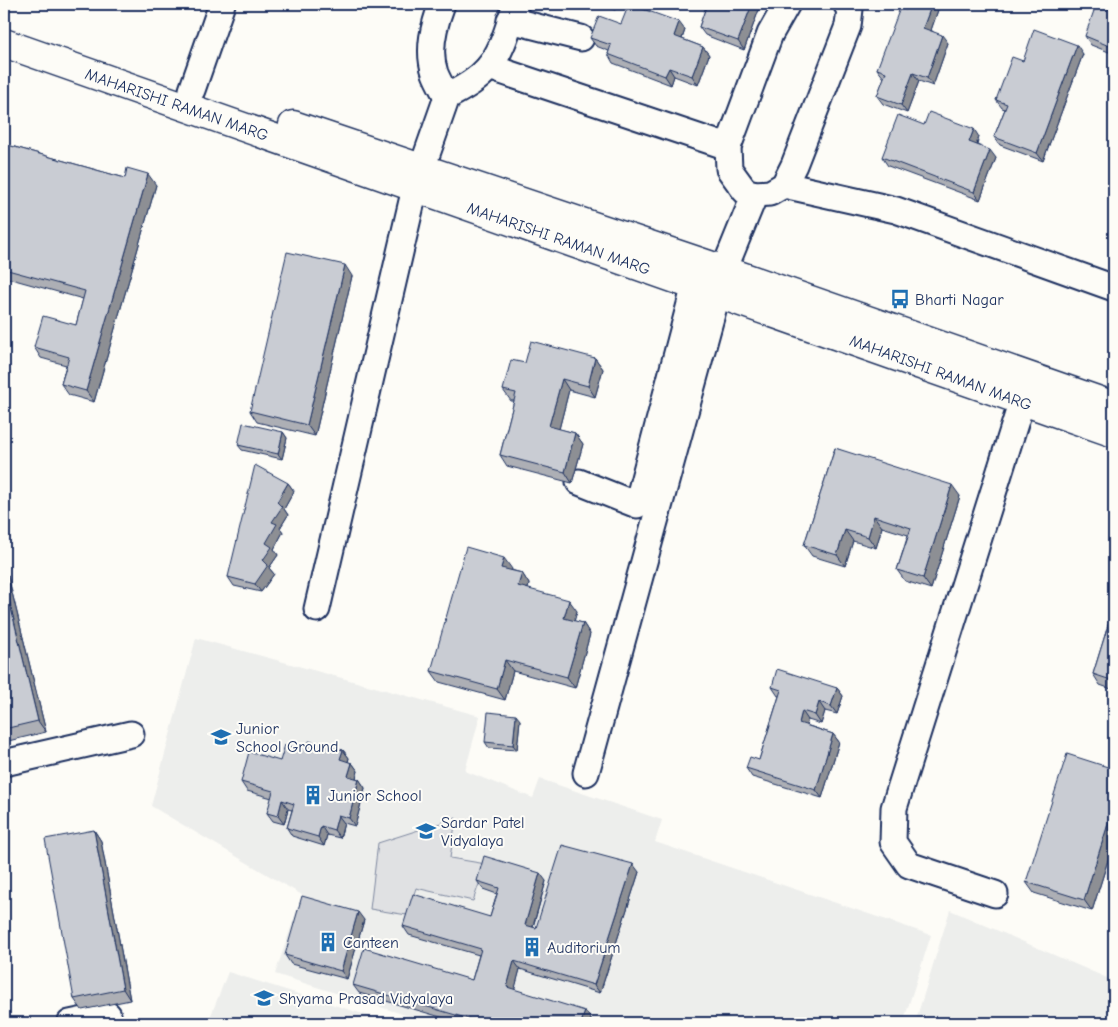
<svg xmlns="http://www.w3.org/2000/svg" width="1118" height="1027" font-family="'Comic Neue',sans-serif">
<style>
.built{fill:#edeeec}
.garden{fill:#e0e1e3;stroke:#7e88a0}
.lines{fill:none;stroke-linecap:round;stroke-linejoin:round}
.minor-casing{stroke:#1b2f5e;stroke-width:29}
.secondary-casing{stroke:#1b2f5e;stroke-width:31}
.minor{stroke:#fdfcf7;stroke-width:25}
.secondary{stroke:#fdfcf7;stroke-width:28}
.wall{fill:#adafb5;stroke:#1b2f5e}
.shaded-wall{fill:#8d8f94;stroke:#1b2f5e}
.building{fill:#c9ccd3;stroke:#1b2f5e}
.labels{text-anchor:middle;stroke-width:4;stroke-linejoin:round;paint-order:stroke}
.street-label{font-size:16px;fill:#1b2f5e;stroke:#fdfcf7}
.poi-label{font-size:16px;fill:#1b2f5e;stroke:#fdfcf7;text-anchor:start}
</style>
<rect width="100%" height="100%" fill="#fdfcf7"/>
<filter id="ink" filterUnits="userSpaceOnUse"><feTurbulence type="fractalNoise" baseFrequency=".02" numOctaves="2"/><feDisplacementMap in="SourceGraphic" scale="10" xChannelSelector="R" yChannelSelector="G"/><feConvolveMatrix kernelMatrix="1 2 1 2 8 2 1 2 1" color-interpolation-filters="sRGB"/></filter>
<g filter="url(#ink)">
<g class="built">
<path d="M196 638 480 716 465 771 533 798 540 779 662 820 655 842 931 935 903 1023H431L275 974 302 895 151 806Z"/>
<path d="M950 910 1114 981V1023H915Z"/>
<path d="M228 972 392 1023H208Z"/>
</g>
<path class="garden" d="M456 818 450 858 486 864 473 901 416 888 407 915 370 909 378 843Z"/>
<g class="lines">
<defs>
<g id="minor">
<path d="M442 4C434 25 427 50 435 73 438 81 443 89 447 97"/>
<path d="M787 4 770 34 728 147 729 169 745 191 755 194 770 193 784 185 794 165 848 26 850 9 846 4"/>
<path d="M510 20 581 38"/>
<path d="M489 67 728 147"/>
<path d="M192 90 222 4"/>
<path d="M784 185 896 210 1114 288"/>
<path d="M579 482 637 505 695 285"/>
<path d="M317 609 415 188 447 97C461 89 477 81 488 68 503 51 509 24 516 4"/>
<path d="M4 763 131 734"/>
<path d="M586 773 724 270 755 194"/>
<path d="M995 894 909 865 893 842 894 808 1022 401"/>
<path d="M70 1023 108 1015"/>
</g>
<g id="secondary">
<path d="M4 43 1114 433"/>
<path d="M293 125 724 270 1114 406"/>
</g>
</defs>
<use href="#minor" class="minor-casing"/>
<use href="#secondary" class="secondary-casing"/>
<use href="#minor" class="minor"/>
<use href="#secondary" class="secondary"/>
</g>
<g class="wall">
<path d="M600 4H618L615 10Z"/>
<path d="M700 4H761L744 50 705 35 699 27 706 7 701 6Z"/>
<path d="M906 10H938L931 30 948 43 933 86 919 81 907 113 883 104 877 96 884 78 877 69Z"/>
<path d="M1114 11V54L1091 45 1085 36Z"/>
<path d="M621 24 685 30 682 39 703 47 709 55 698 85 674 76 671 85 613 63 608 54 609 51 596 46 590 38Z"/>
<path d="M1083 54 1043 161 1000 145 994 137 1005 109 1002 108 996 100 1023 61Z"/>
<path d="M924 125 979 137 977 145 996 158 980 200 888 166 882 157Z"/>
<path d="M4 144 125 178 156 185 94 402 69 395 61 384 66 365 41 358 34 347 76 325 83 299 4 277Z"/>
<path d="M352 276 315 436 257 422 250 411Z"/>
<path d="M595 358 603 369 595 397 569 390 559 429 575 433 583 444 572 483 507 466 500 455 514 401H511L503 390 525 363Z"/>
<path d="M283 432 287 438 282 459 242 450 238 445Z"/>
<path d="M835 448 960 496 931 589 905 581 897 570 908 535 882 527 876 548 853 541 845 566 812 556 804 545Z"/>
<path d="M288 483 294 491 284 509 288 515 280 528 283 532 274 549 278 555 269 568 274 574 261 592 234 586 228 577Z"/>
<path d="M512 569 511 570 522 573 529 584 528 589 577 611 574 621 583 623 590 634 575 688 513 671 505 700 439 682 431 671Z"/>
<path d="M4 570 8 576 46 732 4 742Z"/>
<path d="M1114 606V690L1100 685 1093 674Z"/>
<path d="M772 687 837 688 843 696 837 714 825 711 821 724 808 720 806 725 833 734 839 742 822 798 752 777 746 768 759 760 779 696H778Z"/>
<path d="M520 720 517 750 489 748 485 742Z"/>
<path d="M308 747 343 750 349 758 348 762 352 763 358 771 356 778 359 779 365 788 355 826 344 823 340 838 327 835 324 846 292 836 287 828 292 810 288 809 284 824 273 821 267 813 272 798 247 791 241 782 280 761 295 748Z"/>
<path d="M1114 769V841L1092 911 1034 893 1026 882Z"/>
<path d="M94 830 101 841 130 1000 82 1010 74 999Z"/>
<path d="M639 872 600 993 520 969 514 990 591 1019 590 1023H461L359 993 353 985 472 980 479 955 409 935 403 926 490 917 497 894 483 889 477 881H546L533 927 536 928Z"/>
<path d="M364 920 347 979 291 964 285 955Z"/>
</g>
<g class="shaded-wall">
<path d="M611 4H618L615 10Z"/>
<path d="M752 4H761L744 50 738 41Z"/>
<path d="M932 4H934L938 10 929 36 923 28Z"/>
<path d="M679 22 685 30 680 44 674 36Z"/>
<path d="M942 35 948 43 933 86 927 78Z"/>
<path d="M1077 45 1083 54 1043 161 1037 153Z"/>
<path d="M703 47 709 55 698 85 692 76Z"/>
<path d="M669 68 674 76 671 85 665 76Z"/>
<path d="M913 73 919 81 907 113 901 105Z"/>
<path d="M974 129 979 137 974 150 969 142Z"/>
<path d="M990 150 996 158 980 200 974 192Z"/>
<path d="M148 174 156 185 94 402 86 391Z"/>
<path d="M345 265 352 276 315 436 307 425Z"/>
<path d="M595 358 603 369 595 397 588 386Z"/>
<path d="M562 379 569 390 557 437 549 426Z"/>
<path d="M283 432 287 438 282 459 278 454Z"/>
<path d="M575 433 583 444 572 483 565 472Z"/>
<path d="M288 483 294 491 284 509 288 515 280 528 283 532 274 549 278 555 269 568 274 574 261 592 255 584 263 560 266 543 277 502Z"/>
<path d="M952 485 960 496 931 589 923 578Z"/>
<path d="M874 516 882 527 876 548 868 537Z"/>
<path d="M845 530 853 541 845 566 837 555Z"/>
<path d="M504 558 512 569 509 579 501 568Z"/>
<path d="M4 570 8 576 46 732 38 721 4 579Z"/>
<path d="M522 573 529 584 526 597 518 586Z"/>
<path d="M569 600 577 611 572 629 564 618Z"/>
<path d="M583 623 590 634 575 688 567 677Z"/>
<path d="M505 660 513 671 505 700 497 689Z"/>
<path d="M837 688 843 696 837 714 831 706Z"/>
<path d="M819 702 825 711 821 724 815 715Z"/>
<path d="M802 711 808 720 804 731 799 723Z"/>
<path d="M516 715 520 720 517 750 513 745Z"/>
<path d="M833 734 839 742 822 798 816 790Z"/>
<path d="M343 750 349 758 346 768 340 759Z"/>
<path d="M352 763 358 771 354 785 348 776Z"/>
<path d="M359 779 365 788 355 826 349 818Z"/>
<path d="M282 800 288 809 284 824 278 816Z"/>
<path d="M1114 805V841L1092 911 1084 900Z"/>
<path d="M338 815 344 823 340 838 334 830Z"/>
<path d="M321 826 327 835 324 846 318 837Z"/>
<path d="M94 830 101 841 130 1000 123 989Z"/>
<path d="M633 864 639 872 600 993 594 985Z"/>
<path d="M540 873 546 881 531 933 525 925Z"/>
<path d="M358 912 364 920 347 979 341 971Z"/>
<path d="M514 961 520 969 513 996 507 987Z"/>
<path d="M585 1011 591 1019 590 1023H581Z"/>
</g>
<g class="building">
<path d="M629 4 679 22 674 36 703 47 692 76 669 68 665 76 608 54 611 45 590 38 599 16 621 24Z"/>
<path d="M707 4H752L738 41 699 27Z"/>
<path d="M908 4H932L923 28 942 35 927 78 913 73 901 105 877 96 886 72 877 69 900 8 906 10Z"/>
<path d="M1096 5 1114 11V48L1085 36Z"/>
<path d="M1034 29 1077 45 1037 153 994 137 1007 104 996 100 1012 57 1023 61Z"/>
<path d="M929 112 974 129 969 142 990 150 974 192 882 157 898 115 924 125Z"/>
<path d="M4 144 125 178 127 168 148 174 86 391 61 384 69 357 34 347 43 316 76 325 85 291 4 269Z"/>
<path d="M287 252 345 265 307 425 250 411Z"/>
<path d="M531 341 595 358 588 386 562 379 549 426 575 433 565 472 500 455 516 393 503 390 511 360 525 363Z"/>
<path d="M243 423 283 432 278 454 238 445Z"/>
<path d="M835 448 952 485 923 578 897 570 911 528 874 516 868 537 845 530 837 555 804 545Z"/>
<path d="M255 465 288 483 277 502 282 507 272 522 277 524 266 543 272 547 263 560 268 565 255 584 228 577Z"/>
<path d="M466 547 504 558 501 568 522 573 518 586 569 600 564 618 583 623 567 677 505 660 497 689 431 671Z"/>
<path d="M4 579 38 721 4 729Z"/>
<path d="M1114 606V681L1093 674Z"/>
<path d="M777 669 837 688 831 706 819 702 815 715 802 711 799 723 833 734 816 790 746 768 750 757 759 760 781 690 772 687Z"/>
<path d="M488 712 516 715 513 745 485 742Z"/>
<path d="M309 741 343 750 340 759 352 763 348 776 359 779 349 818 338 815 334 830 321 826 318 837 287 828 294 804 282 800 278 816 267 813 273 791 241 782 249 752 280 761 285 745 295 748 296 744 308 747Z"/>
<path d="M1067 754 1114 769V805L1084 900 1026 882Z"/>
<path d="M94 830 123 989 74 999 45 839Z"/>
<path d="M562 845 633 864 594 985 514 961 507 987 585 1011 581 1023H483L353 985 364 948 472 980 481 949 403 926 413 894 490 917 499 888 477 881 484 856 540 873 525 925 536 928Z"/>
<path d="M302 896 358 912 341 971 285 955Z"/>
<path d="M355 1020 365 1023H353Z"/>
</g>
</g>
<defs>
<symbol id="bus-bare" viewBox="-9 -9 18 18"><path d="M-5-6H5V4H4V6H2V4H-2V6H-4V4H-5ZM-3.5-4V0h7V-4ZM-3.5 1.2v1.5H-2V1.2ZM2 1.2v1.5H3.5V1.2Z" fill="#1f6fb2" stroke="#fdfcf7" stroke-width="2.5" paint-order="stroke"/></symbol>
<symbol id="school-bare" viewBox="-9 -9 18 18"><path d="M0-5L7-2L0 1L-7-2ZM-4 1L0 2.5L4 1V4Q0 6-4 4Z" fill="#1f6fb2" stroke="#fdfcf7" stroke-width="2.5" paint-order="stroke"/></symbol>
<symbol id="building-bare" viewBox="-9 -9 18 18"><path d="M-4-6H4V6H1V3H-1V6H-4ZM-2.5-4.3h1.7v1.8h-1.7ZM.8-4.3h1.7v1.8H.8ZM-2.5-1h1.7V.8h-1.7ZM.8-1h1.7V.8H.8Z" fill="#1f6fb2" stroke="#fdfcf7" stroke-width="2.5" paint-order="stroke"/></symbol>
</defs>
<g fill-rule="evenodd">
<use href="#bus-bare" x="886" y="285" width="28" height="28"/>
<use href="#school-bare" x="207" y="723" width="28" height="28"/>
<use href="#building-bare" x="299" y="781" width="28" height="28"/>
<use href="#school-bare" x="412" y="817" width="28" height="28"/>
<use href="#building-bare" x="314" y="928" width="28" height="28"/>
<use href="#building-bare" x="518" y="933" width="28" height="28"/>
<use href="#school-bare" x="250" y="984" width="28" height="28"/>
</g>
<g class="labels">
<g class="street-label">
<text transform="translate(177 104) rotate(19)" y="6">MAHARISHI RAMAN MARG</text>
<text transform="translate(559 238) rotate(19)" y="6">MAHARISHI RAMAN MARG</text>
<text transform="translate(941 372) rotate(20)" y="6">MAHARISHI RAMAN MARG</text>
</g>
<g class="poi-label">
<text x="915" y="305">Bharti Nagar</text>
<text x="236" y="734">Junior<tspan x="236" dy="18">School Ground</tspan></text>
<text x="328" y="801">Junior School</text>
<text x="441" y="828">Sardar Patel<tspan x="441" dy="18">Vidyalaya</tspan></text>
<text x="343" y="948">Canteen</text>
<text x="547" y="953">Auditorium</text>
<text x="279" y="1004">Shyama Prasad Vidyalaya</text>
</g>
</g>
<rect width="1118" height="1027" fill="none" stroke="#fdfcf7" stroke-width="20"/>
<rect x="10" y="10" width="1098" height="1007" fill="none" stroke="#1b2f5e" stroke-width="2" filter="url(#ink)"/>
</svg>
